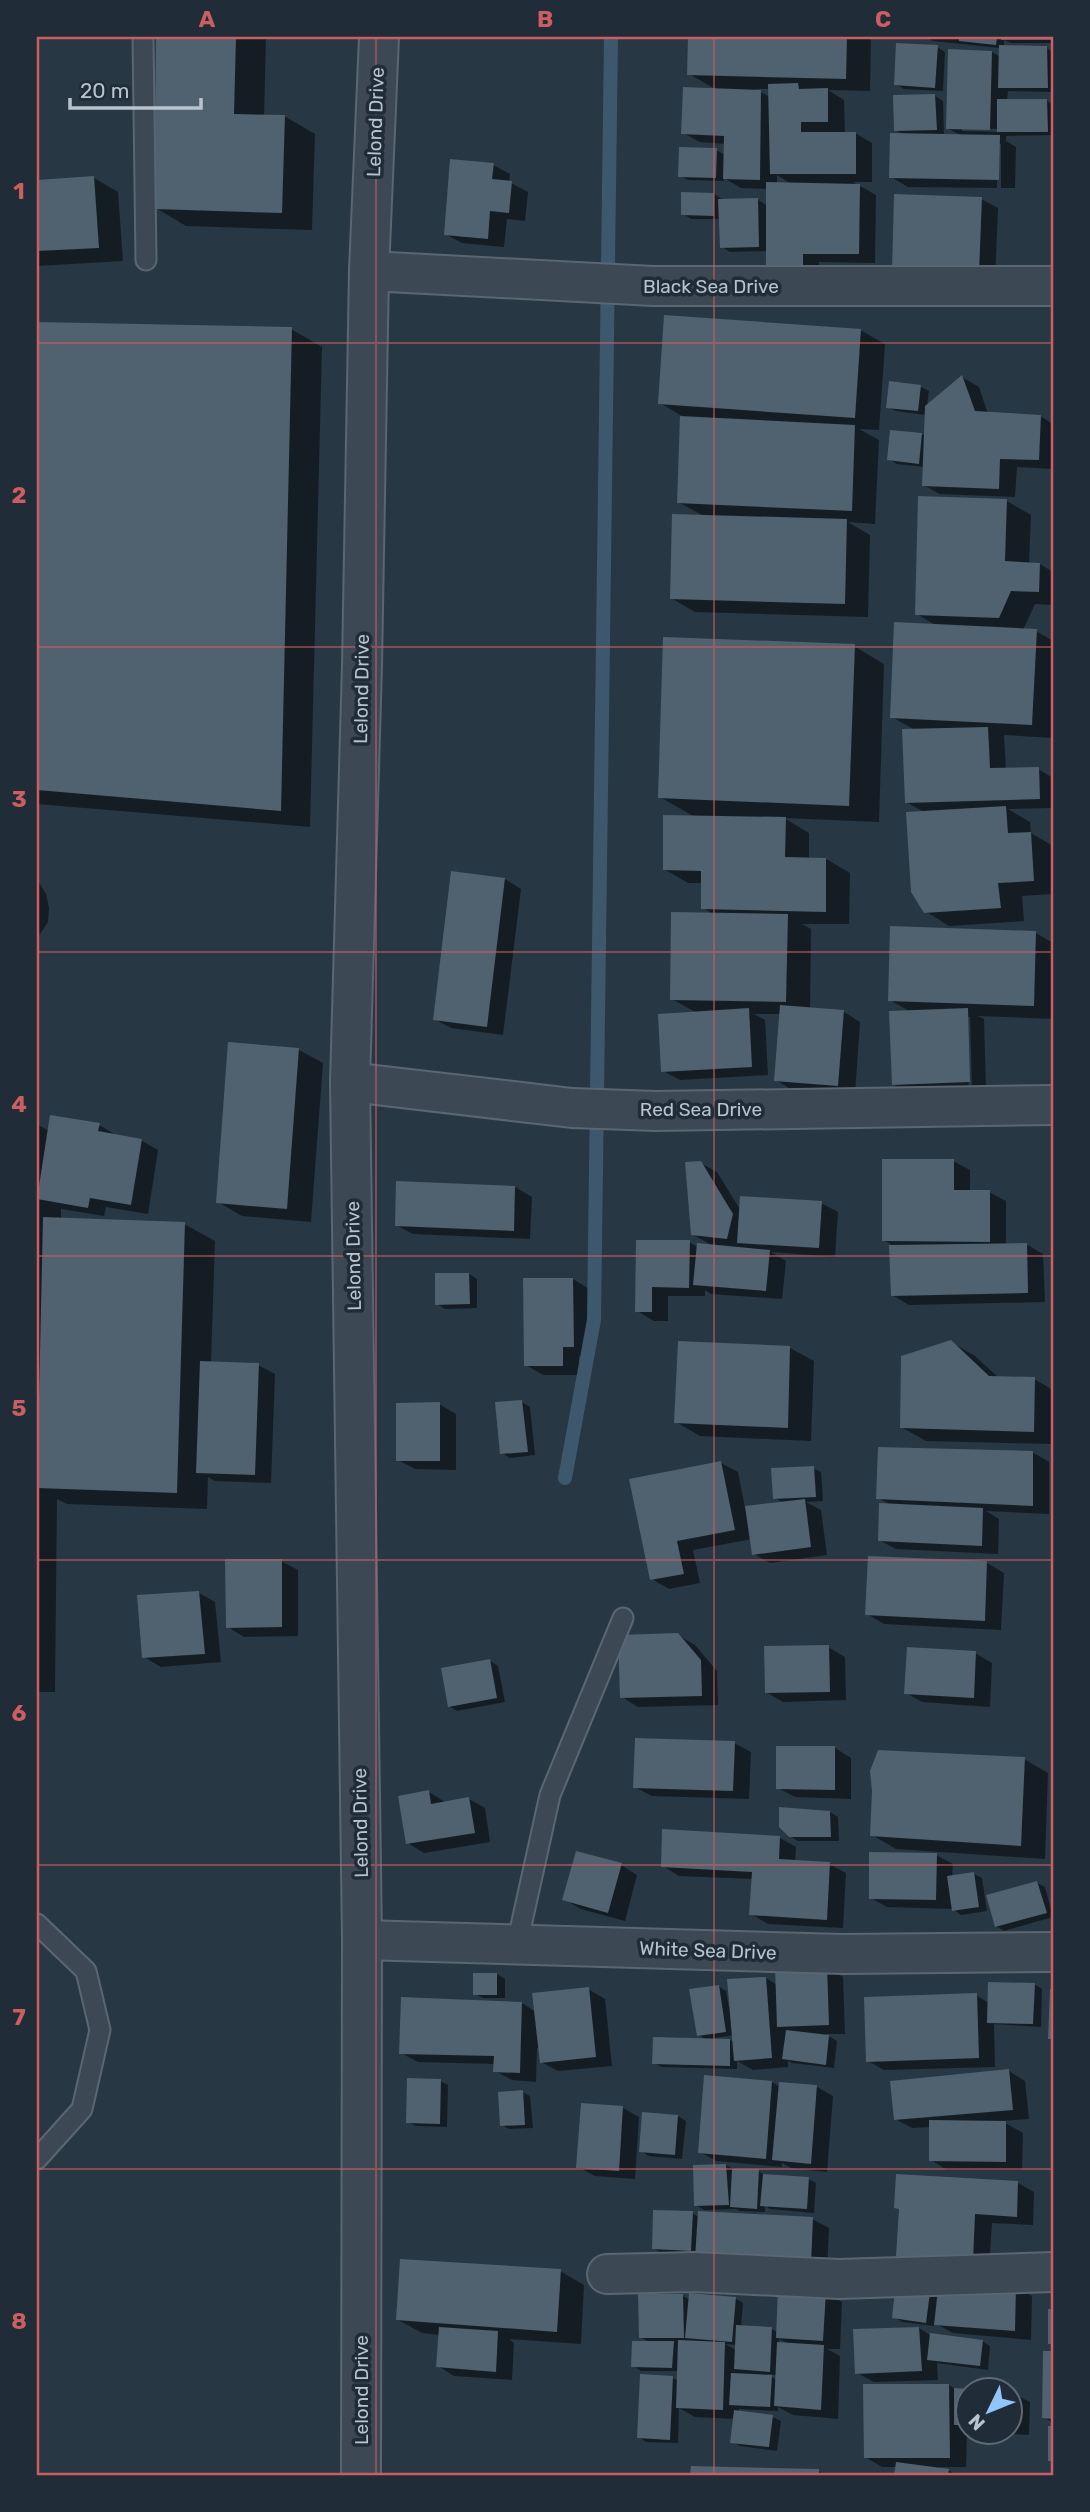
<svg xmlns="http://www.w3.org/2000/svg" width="1090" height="2512" font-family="Rubik,sans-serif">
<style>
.shadow{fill:#0007;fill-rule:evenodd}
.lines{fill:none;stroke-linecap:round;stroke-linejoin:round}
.stream{stroke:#3d576d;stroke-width:14}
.building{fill:#50616f}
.service-casing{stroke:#5a6671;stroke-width:23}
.minor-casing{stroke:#5a6671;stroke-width:42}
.service{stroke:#3c4853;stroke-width:19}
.minor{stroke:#3c4853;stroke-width:38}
.grid{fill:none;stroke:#cc5e62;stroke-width:2;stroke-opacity:0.55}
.labels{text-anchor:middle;stroke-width:7;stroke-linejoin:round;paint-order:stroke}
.street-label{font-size:19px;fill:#b9c3cd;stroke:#202d39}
.neatline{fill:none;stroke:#cc5e62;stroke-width:2.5}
.grid-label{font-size:23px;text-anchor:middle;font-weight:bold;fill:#cc5e62}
</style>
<rect width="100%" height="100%" fill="#273744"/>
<g class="shadow">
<path d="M158 37H266L264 116H284L315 134 312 230 186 226 156 208Z"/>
<path d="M690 37H871L870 91 828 90 844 100 845 134 855 133 872 143V182H853L876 195 875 263 819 262V281L768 251 730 252 722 247 721 219H691L683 214 714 194 722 199 758 200 768 206V189L741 188 724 178V181L688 180 680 176 716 150 725 155 726 144 700 142 683 133 717 90 689 74ZM755 89H770V97ZM777 175 793 185 777 184Z"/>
<path d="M926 37H1053V43H1011L1004 40V47L1046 48 1053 52V92L1008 91 1007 101H1047L1053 104V135L1006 136V141L1016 147 1015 188H1001V144H998L997 188 908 187 891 177 904 135 896 130 935 96 943 101 944 136H962L947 128 992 52 1000 57V48L933 41ZM962 128 999 129V132L962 131Z"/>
<path d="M937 47 945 52 943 91 904 89 896 84Z"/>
<path d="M493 165 510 174 509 182 528 192 525 221 507 219 504 247 462 243 445 234Z"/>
<path d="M94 178 118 192 123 261 37 266V181Z"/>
<path d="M981 199 998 208 995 281 910 278Z"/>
<path d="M37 324 291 329 322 347 310 827 37 804Z"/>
<path d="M860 330 885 344 879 430 859 429 879 440 875 524 848 522 870 535 868 617 695 612 671 598 704 516 678 502 682 416 660 403Z"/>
<path d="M962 377 979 387 988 414 1040 416 1053 424V469L1017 467 1015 497 940 494 923 485 924 467 897 464 889 459 922 434 925 436 926 415 896 411 888 407 921 387 929 391 927 406Z"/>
<path d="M1007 501 1031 515 1029 564H1040L1053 572V605L1035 604 1023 630 1036 631 1053 641V738L1004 735 1006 770 1038 769 1053 778V808L1008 809 1030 822 1031 833 1053 846V894L1022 896 1024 921 949 926 925 911 926 813 906 802 915 730 892 717 937 626 917 614Z"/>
<path d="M854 646 884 664 879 822 784 818 809 833V859H826L850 873 849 924H802L811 929 810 1009 844 1012 860 1022 855 1095 792 1090 776 1080 781 1014H754L765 1020 768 1075 680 1080 663 1071 697 1013 672 999 713 914 703 908V883H688L664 869 695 817 660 797Z"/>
<path d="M37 879 46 894 49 908 48 922 37 939Z"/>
<path d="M505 879 521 889 503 1035 451 1028 434 1019Z"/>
<path d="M1036 933 1053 943V1019L978 1016 984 1019 986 1090 910 1093 893 1084 911 1012 890 1000ZM966 1017H970L972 1090H969Z"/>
<path d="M299 1050 323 1063 311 1222 242 1216 218 1202Z"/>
<path d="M37 1124 49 1131 99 1125 116 1135 142 1141 158 1150 148 1214 106 1207 104 1216 61 1209V1220L184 1224 215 1241 211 1363 258 1365 275 1374 271 1483 215 1481 208 1477 207 1509 67 1504 57 1499 55 1692H37Z"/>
<path d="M953 1161 970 1170V1192H989L1006 1201V1245L1026 1244 1043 1254 1045 1302 909 1305 892 1295 896 1247 883 1240Z"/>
<path d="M700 1163 717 1172 741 1211 821 1203 838 1212 835 1257 771 1252 786 1261 782 1299 711 1294 705 1290V1296H668V1321H654L637 1311 638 1242H689L698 1247H715L692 1234Z"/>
<path d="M515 1187 532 1197 530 1239 413 1234 396 1225Z"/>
<path d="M469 1274 477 1279V1308L445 1309 437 1304Z"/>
<path d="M573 1279 589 1289 590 1356H579V1375H543L526 1365Z"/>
<path d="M951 1342 975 1356 999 1378 1034 1379 1053 1390V1444L926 1441 901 1427Z"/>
<path d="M790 1348 814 1361 811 1441 700 1436 676 1422Z"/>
<path d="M522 1402 530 1407 535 1455 510 1458 502 1453Z"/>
<path d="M439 1404 456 1414V1470L415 1469 398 1460Z"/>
<path d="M1032 1452 1049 1462V1514L986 1511 999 1519 998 1554 896 1549 879 1540 891 1505 878 1498Z"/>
<path d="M721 1463 738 1472 745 1508 784 1503 775 1498 813 1468 821 1472 823 1501 806 1502 821 1510 827 1555 770 1563 754 1554 752 1539 693 1550 700 1583 669 1589 652 1579Z"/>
<path d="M869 1558 987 1563 1004 1573 1001 1630 884 1624 867 1614Z"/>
<path d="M281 1561 298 1570V1636L244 1637 228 1627Z"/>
<path d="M199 1593 215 1602 221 1662 161 1667 144 1657Z"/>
<path d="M678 1635 695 1645 717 1671 718 1705 638 1707 622 1697Z"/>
<path d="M828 1647 845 1657 846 1700 783 1702 766 1692Z"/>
<path d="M975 1653 992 1663 990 1707 922 1702 906 1693Z"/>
<path d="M490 1661 498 1666 505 1702 457 1711 449 1706Z"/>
<path d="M734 1743 751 1752 749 1799 652 1796 635 1787Z"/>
<path d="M835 1748 851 1758V1799L795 1797 778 1788Z"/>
<path d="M1024 1759 1048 1773 1045 1859 896 1849 872 1835Z"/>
<path d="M429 1792 445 1802 469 1799 485 1808 490 1842 424 1853 408 1843Z"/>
<path d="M830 1812 838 1817 839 1841H798L790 1836Z"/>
<path d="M780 1838 796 1847 795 1862 829 1864 846 1873 843 1928 768 1924 751 1914 753 1879 679 1876 663 1866Z"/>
<path d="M934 1854 953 1864 952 1877 974 1874 982 1878 987 1911 961 1915 953 1909 887 1907 871 1898Z"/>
<path d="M621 1865 637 1875 625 1921 581 1909 565 1900Z"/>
<path d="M1037 1883 1045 1887 1053 1917 1004 1931 996 1926Z"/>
<path d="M827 1967 843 1977 845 2034H825L837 2041 834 2068 792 2063 788 2061V2067L753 2070 737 2061V2069L662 2067 654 2063 707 2040 698 2035 718 1986 726 1991 729 2007H732L766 1978 777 1985ZM734 2035 735 2043 730 2040H715V2038Z"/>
<path d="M497 1974 505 1979V1998H483L475 1994Z"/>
<path d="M1034 1984 1042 1989 1041 2027 994 2024 995 2067 884 2070 868 2061 976 1995 989 2003Z"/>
<path d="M588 1989 605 1999 612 2066 558 2071 541 2062 540 2048H537L536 2082 512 2080 495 2071V2064L418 2062 401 2053 522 2003 536 2012Z"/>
<path d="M1009 2071 1025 2081 1029 2119 1002 2121 1023 2133 1022 2170H947L931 2160V2127L912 2128 895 2119Z"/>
<path d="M440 2081 448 2085 447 2127 416 2126 408 2122Z"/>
<path d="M772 2082 780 2087H817L833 2096 827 2172 791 2168 782 2163V2167L716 2161 700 2152Z"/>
<path d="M522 2092 530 2096 533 2128 509 2129 501 2125Z"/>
<path d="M623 2108 639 2117 635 2179 595 2176 578 2167Z"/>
<path d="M678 2116 686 2121 682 2159 649 2156 641 2151Z"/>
<path d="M726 2165 735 2170 758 2171 766 2176 808 2179 816 2183 814 2213 770 2209 765 2206V2212L740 2211 736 2209 704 2210 696 2205Z"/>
<path d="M1018 2183 1034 2192 1033 2225 992 2223 989 2269 915 2265 898 2255Z"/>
<path d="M692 2213 699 2217 812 2219 829 2228 827 2273 697 2255 661 2253 653 2248Z"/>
<path d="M560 2271 584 2285 581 2344 509 2339 514 2343 512 2380 454 2376 438 2366 440 2335 422 2333 398 2320Z"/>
<path d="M898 2283 1016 2286 1032 2296 1031 2340 953 2333 934 2323V2326L902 2322 894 2317Z"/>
<path d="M825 2292 842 2302 840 2349H827L840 2356 838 2419 793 2415 778 2407V2411L739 2409V2413L773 2417 781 2421 777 2451 740 2446 732 2442 735 2419 695 2417 679 2408 678 2443 646 2442 639 2437 673 2378 679 2381V2371H641L633 2366 650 2343 641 2337 683 2296 690 2300 735 2298 743 2303 741 2327 772 2329 778 2333ZM779 2339 789 2344H779ZM725 2344 736 2345V2350ZM767 2374 777 2375V2380Z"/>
<path d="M919 2328 930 2335 982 2341 990 2346 988 2370 937 2363 938 2380 874 2382 857 2373Z"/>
<path d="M1045 2353H1053V2423L1044 2417Z"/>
<path d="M949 2385 957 2390H968L966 2467H939V2469L948 2470 957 2475H896L897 2467H882L865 2457Z"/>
<path d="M1010 2392 1030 2402 1029 2435 969 2432H1010Z"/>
<path d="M692 2468 818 2471 826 2475H692Z"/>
</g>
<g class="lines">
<path class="stream" d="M565 1478 594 1320 611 37"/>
</g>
<g class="building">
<path d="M156 37H236L234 114 285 115 282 213 154 209Z"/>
<path d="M688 37H847L846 79 687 75Z"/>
<path d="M959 37H997L996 45 959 41Z"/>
<rect x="1001" y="37" width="52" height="3"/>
<path d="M896 43 938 45 935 88 894 85Z"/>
<path d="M999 45 1047 46 1048 88H998Z"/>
<path d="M948 49 992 51 990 130 946 129Z"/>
<path d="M798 83 799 89 828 88V122H801V132H856V174H770L768 84Z"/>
<path d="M683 87 761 90 760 180 723 179 724 136 681 134Z"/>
<path d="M935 94 937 130 894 131 893 95Z"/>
<path d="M997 99H1047L1048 132H997Z"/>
<path d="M890 133 1000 135 999 180 889 178Z"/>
<path d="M679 147 717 148 716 178 678 177Z"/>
<path d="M450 159 494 163 492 179 512 181 509 213 490 211 488 239 444 235Z"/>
<path d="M94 176 99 248 37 251V180Z"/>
<path d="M766 182 860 184 859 254H803V272L766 271Z"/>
<path d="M681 192 714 193V216L681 215Z"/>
<path d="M894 194 982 197 979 273 892 270Z"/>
<path d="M758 198 759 247 720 248 718 199Z"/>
<path d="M664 315 861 329 855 418 658 404Z"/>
<path d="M37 322 292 327 281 811 37 790Z"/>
<path d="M962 375 975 411 1041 415 1039 460 1000 459 999 489 922 486 925 406Z"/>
<path d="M889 381 921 385 918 411 886 408Z"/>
<path d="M680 416 855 425 852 511 677 503Z"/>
<path d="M890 430 922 433 919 464 887 460Z"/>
<path d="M918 496 1007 499 1005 561 1040 563 1039 592 1011 591 999 618 915 615Z"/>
<path d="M672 514 847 519 845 604 670 599Z"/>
<path d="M894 622 1037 629 1032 725 890 718Z"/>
<path d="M663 637 855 644 849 806 658 798Z"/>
<path d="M988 727 990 768 1039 767 1040 799 905 803 902 729Z"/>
<path d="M1006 806 1008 833 1031 832 1034 881 998 883 1001 908 924 913 911 892 906 812Z"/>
<path d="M663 815 786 817 785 857 826 858V912L701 909V871L663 870Z"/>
<path d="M451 871 505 878 487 1027 433 1020Z"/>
<path d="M671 912 788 914 786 1002 670 1000Z"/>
<path d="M890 926 1036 931 1034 1006 888 1001Z"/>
<path d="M780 1005 844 1010 838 1086 774 1081Z"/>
<path d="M749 1008 752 1067 661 1072 658 1014Z"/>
<path d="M968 1008 970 1082 892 1085 889 1011Z"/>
<path d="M228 1042 299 1048 287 1209 216 1203Z"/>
<path d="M50 1115 100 1123 98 1131 142 1139 131 1205 90 1198 88 1208 37 1199Z"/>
<path d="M882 1159H954V1190H990V1242L882 1241Z"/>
<path d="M701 1161 733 1214 727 1239 691 1235 685 1162Z"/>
<path d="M396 1181 515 1186 514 1231 395 1226Z"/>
<path d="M740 1196 822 1201 819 1248 737 1243Z"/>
<path d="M43 1217 185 1222 177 1493 37 1488Z"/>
<path d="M636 1240H690L689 1288 652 1287V1312H635Z"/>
<path d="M697 1243 770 1250 766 1291 693 1285Z"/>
<path d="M1027 1243 1028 1293 891 1296 889 1245Z"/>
<path d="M435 1273H469L470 1304 435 1305Z"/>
<path d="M523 1278H573L574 1347H563V1366H524Z"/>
<path d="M951 1340 989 1376 1035 1377 1034 1432 900 1428 901 1356Z"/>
<path d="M678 1341 790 1346 788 1428 674 1423Z"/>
<path d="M200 1361 259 1363 255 1475 196 1473Z"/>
<path d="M522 1400 528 1452 500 1454 495 1402Z"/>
<path d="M440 1402V1461H396V1403Z"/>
<path d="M878 1447 1033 1451V1506L876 1499Z"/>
<path d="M721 1461 735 1530 677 1541 684 1574 650 1580 629 1479Z"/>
<path d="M814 1466 816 1497 773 1499 771 1468Z"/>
<path d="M805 1499 811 1547 752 1555 745 1506Z"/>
<path d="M879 1503 983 1508 982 1546 878 1541Z"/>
<path d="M868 1556 987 1561 985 1621 865 1615Z"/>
<path d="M225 1559H282V1627L226 1628Z"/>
<path d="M199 1591 205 1654 142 1658 137 1595Z"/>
<path d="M678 1633 701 1660 702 1696 620 1698 618 1635Z"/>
<path d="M829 1645 830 1692 765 1693 764 1646Z"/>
<path d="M907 1647 976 1651 974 1698 904 1694Z"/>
<path d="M490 1659 497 1698 448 1707 441 1668Z"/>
<path d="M635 1738 735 1741 733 1791 633 1788Z"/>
<path d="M776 1746H835V1790L776 1789Z"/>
<path d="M878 1750 1025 1757 1021 1846 870 1836 872 1791 870 1771Z"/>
<path d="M429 1790 431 1804 469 1797 475 1833 406 1844 398 1796Z"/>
<path d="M779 1807 830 1811 831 1837H789L779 1827Z"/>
<path d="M662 1829 780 1836 779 1859 830 1862 827 1920 749 1915 752 1872 661 1867Z"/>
<path d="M576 1851 622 1863 608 1913 562 1900Z"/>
<path d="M869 1852 937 1853 936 1900 869 1899Z"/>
<path d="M974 1872 979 1907 952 1911 947 1876Z"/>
<path d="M1037 1881 1047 1913 995 1927 986 1895Z"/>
<path d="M827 1965 829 2025 777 2027 775 1966Z"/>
<rect x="473" y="1973" width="24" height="22"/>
<path d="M766 1977 772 2058 734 2061 727 1979Z"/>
<path d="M988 1982 1035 1983 1033 2024 987 2023Z"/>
<path d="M719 1985 726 2032 697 2036 689 1989Z"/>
<path d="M589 1987 596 2057 540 2063 532 1993Z"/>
<path d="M1050 1989H1053V2039H1048Z"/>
<path d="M977 1993 979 2058 866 2062 864 1997Z"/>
<path d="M401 1997 522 2002 520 2073 493 2072 494 2056 399 2054Z"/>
<path d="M786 2030 829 2035 826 2065 782 2059Z"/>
<path d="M653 2037 730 2039V2066L652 2064Z"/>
<path d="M1009 2069 1013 2110 894 2120 890 2081Z"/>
<path d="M704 2075 772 2081 766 2159 698 2153Z"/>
<path d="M407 2078 441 2079 440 2124 406 2123Z"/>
<path d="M779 2082 817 2085 811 2164 772 2160Z"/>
<path d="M523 2090 525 2125 500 2126 498 2092Z"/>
<path d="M581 2103 623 2106 619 2171 576 2168Z"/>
<path d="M642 2112 678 2115 675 2155 639 2152Z"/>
<path d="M929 2120 1006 2121V2162L929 2161Z"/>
<path d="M726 2164 729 2205 694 2206 693 2165Z"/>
<path d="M732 2169H759L757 2209 730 2207Z"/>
<path d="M763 2174 809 2177 807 2209 760 2206Z"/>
<path d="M896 2174 1018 2181 1017 2217 975 2214 973 2261 896 2256 899 2209 894 2208Z"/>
<path d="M653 2210 693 2211 691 2251 652 2249Z"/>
<path d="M698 2211 813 2217 811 2265 695 2259Z"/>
<path d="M400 2259 561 2269 557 2332 396 2320Z"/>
<path d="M896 2281 931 2285 926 2323 892 2318Z"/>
<path d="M1016 2285 1015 2331 934 2325 938 2289Z"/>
<path d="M778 2288 826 2291 823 2341 776 2338Z"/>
<path d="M689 2293 736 2297 732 2342 685 2338Z"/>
<path d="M638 2294H683L684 2338H639Z"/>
<rect x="1048" y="2309" width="5" height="35"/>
<path d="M736 2325 772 2327 770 2372 734 2369Z"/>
<path d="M439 2327 498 2331 496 2372 436 2367Z"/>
<path d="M919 2327 922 2371 855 2374 853 2329Z"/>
<path d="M930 2333 983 2340 980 2366 927 2360Z"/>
<path d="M678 2340 725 2342 723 2410 676 2408Z"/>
<path d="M632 2341H674L672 2368 631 2367Z"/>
<path d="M777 2342 824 2345 821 2410 774 2406Z"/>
<path d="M1043 2351H1053V2419L1042 2418Z"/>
<path d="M731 2373 772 2375 770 2407 729 2405Z"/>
<path d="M640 2374 673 2376 670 2440 637 2438Z"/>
<path d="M863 2384H949L950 2458H864Z"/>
<path d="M954 2388 968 2389V2425H954Z"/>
<path d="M1010 2390H1014L1013 2427H1010Z"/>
<path d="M734 2410 773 2415 769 2447 730 2443Z"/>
<rect x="1048" y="2426" width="5" height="35"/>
<path d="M896 2462 949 2469 948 2475H894Z"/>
<path d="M691 2466 819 2469V2475H690Z"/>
</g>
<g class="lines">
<defs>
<g id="service">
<path d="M143 37 146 260"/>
<path d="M37 1924 86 1971 100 2030 82 2109 37 2159"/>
<path d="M517 1944 550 1795 623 1618"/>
</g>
<g id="minor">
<path d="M369 271 653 286H1053"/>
<path d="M350 1082 572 1108 656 1111 1053 1105"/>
<path d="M362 1940 843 1954 1053 1952"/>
<path d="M607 2274 694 2272 839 2279 1053 2272"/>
<path d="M361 2475 362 1940 350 1082 362 665 369 271 379 37"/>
</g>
</defs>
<use href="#service" class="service-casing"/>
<use href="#minor" class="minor-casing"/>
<use href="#service" class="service"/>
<use href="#minor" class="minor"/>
</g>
<path class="grid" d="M376 37V2475M714 37V2475M37 343H1053M37 647H1053M37 952H1053M37 1256H1053M37 1560H1053M37 1865H1053M37 2169H1053"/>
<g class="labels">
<g class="street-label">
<text transform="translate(375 122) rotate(-88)" y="7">Lelond Drive</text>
<text x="711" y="293">Black Sea Drive</text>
<text transform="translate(361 689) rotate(-89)" y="7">Lelond Drive</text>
<text x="701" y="1116">Red Sea Drive</text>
<text transform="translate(353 1256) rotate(-91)" y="7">Lelond Drive</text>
<text transform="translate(360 1823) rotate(-91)" y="7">Lelond Drive</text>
<text transform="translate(708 1950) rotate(2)" y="7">White Sea Drive</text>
<text transform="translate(361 2390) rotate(-90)" y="7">Lelond Drive</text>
</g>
</g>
<rect width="1090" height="2512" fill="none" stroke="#202d39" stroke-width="77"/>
<g transform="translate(989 2411) rotate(227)"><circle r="33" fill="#202d39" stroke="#5d6974" stroke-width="2"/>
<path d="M0-5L12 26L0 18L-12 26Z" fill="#92c6fa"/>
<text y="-10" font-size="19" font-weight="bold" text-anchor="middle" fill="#b9c3cd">N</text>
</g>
<path d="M70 98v10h131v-10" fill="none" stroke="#b9c3cd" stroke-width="3.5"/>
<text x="80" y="98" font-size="21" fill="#b9c3cd" stroke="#202d39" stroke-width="5" paint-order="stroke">20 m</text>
<rect x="38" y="38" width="1014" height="2436" class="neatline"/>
<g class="grid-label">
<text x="207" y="27">A</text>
<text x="545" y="27">B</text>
<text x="883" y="27">C</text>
<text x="19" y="199">1</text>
<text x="19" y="503">2</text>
<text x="19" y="807">3</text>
<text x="19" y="1112">4</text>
<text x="19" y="1416">5</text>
<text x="19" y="1721">6</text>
<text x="19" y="2025">7</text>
<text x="19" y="2329">8</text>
</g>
</svg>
